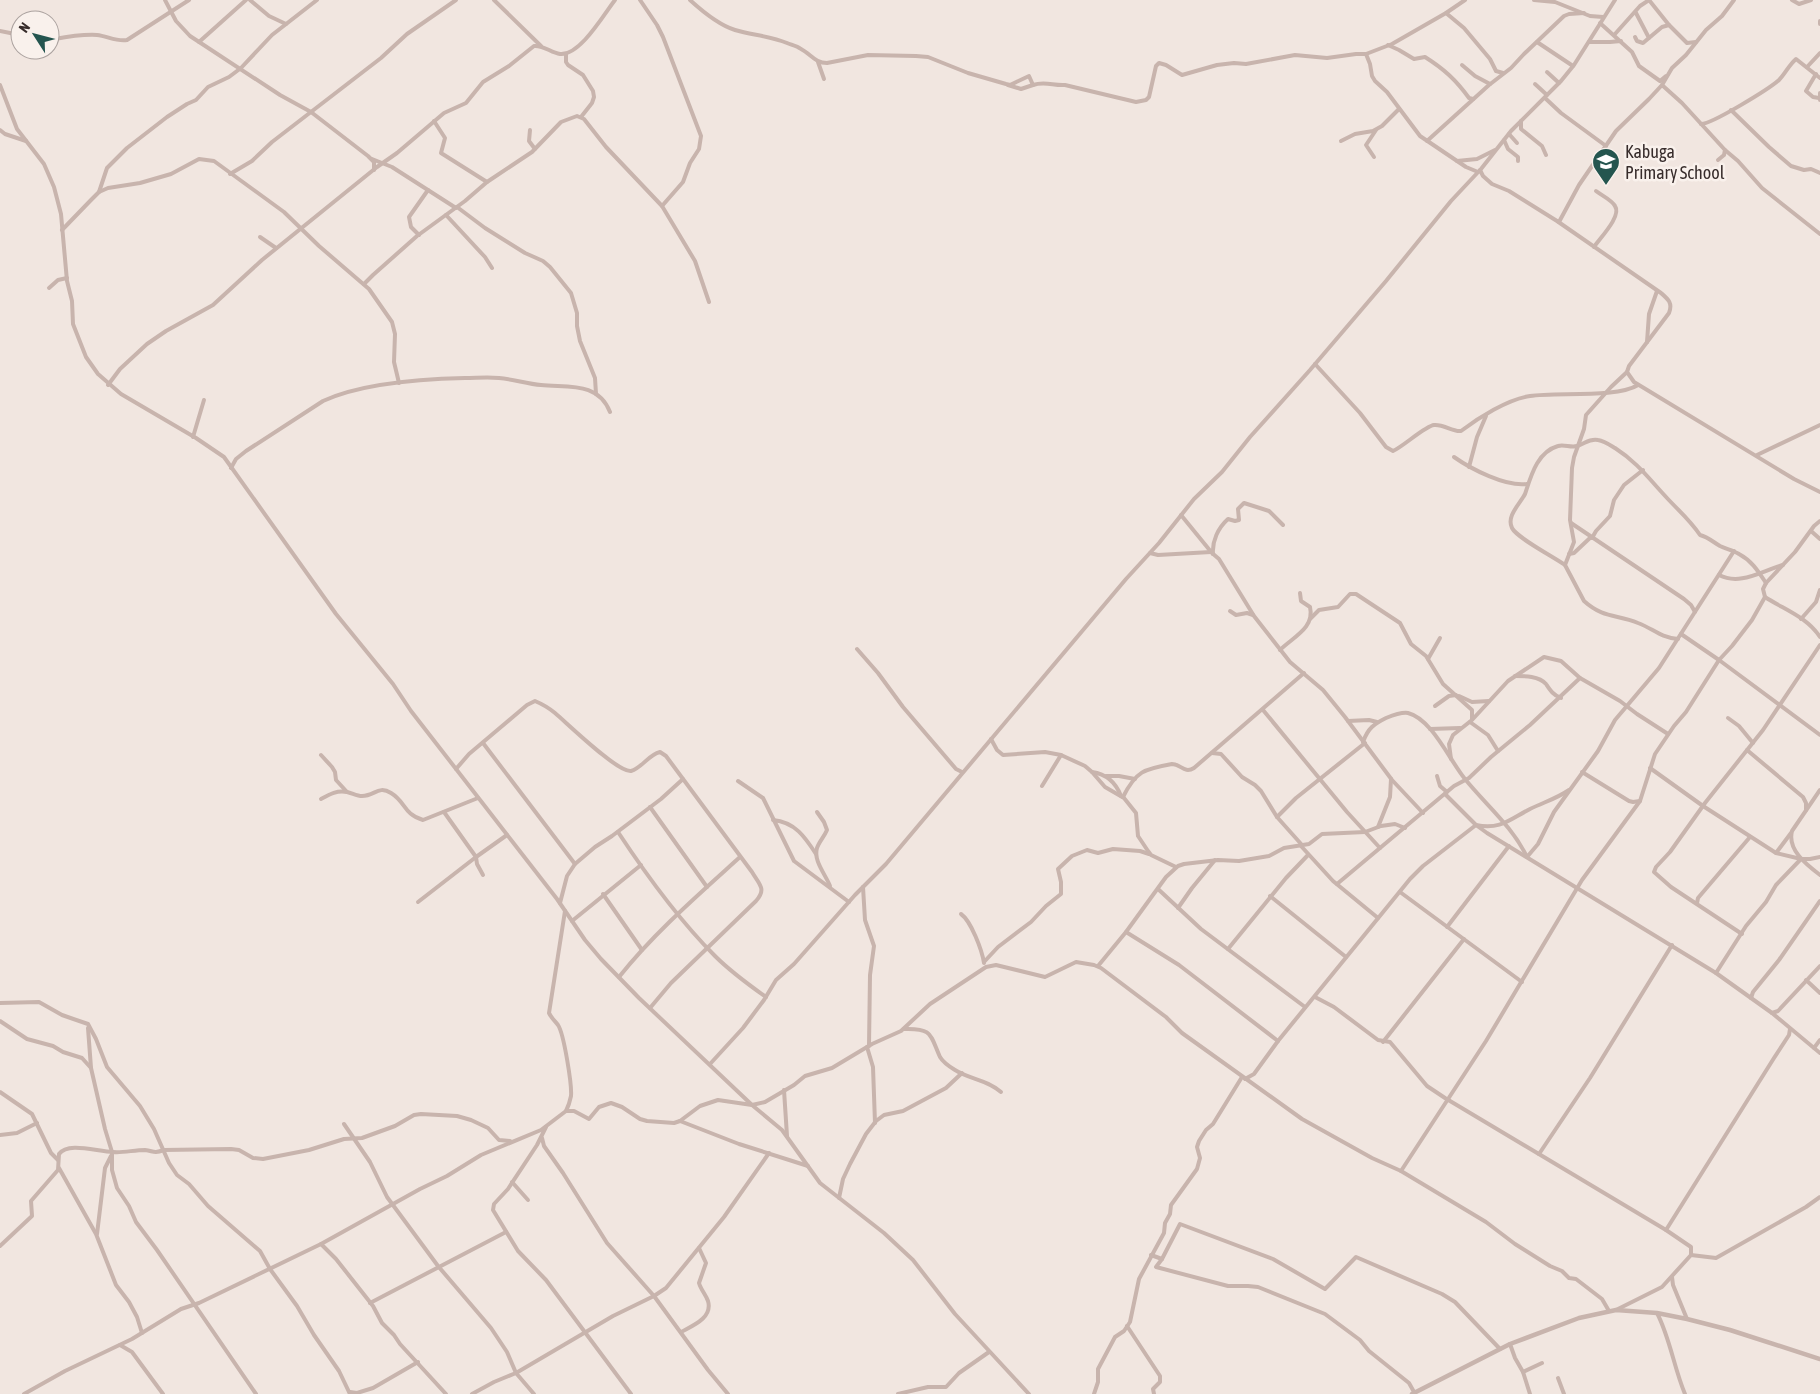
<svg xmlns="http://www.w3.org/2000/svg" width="1820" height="1394" font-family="'Asap Condensed',sans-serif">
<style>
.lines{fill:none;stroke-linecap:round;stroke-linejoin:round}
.minor{stroke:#c8b4ad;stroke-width:4}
.tertiary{stroke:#c8b4ad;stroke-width:4.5}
.labels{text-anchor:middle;stroke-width:5;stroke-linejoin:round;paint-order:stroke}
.poi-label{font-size:18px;fill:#372c2b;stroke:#f9f1ec;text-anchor:start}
</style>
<rect width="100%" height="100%" fill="#f1e6e0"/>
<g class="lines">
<g class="minor">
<path d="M165 0 176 21 190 36 280 95 311 112 368 156 374 162V170"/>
<path d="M250 0 269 16 286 24"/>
<path d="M494 0 541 46"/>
<path d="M640 0 657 25 663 37 701 136 699 149 690 163 683 182 662 206"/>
<path d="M690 0C702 11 719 25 735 30 752 35 770 36 787 43 792 45 797 46 801 49 811 54 815 63 827 63L868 55 916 56 928 57 968 73 1006 84 1010 85 1029 76 1033 85C1045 81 1054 86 1065 85L1136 102 1146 100 1149 97 1156 66 1159 63 1166 65 1182 75 1217 65 1234 63 1246 64 1295 55 1327 58 1356 54H1366L1392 44 1446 13 1465 0"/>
<path d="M1534 0 1555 2 1590 16 1603 17"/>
<path d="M1649 0 1669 25"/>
<path d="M1792 0 1799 4 1811 0"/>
<path d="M1446 13 1464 28 1490 59 1496 71 1503 73"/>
<path d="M1636 13 1649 38"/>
<path d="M1820 21V24"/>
<path d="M1600 23 1632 52 1639 66 1660 81 1666 76"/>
<path d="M0 31 20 35"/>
<path d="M1615 34 1640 6 1649 0"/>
<path d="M1635 37 1637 41 1643 43 1662 27 1669 25 1687 43 1696 42"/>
<path d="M50 40C66 37 80 34 97 35 107 36 117 42 127 40L189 0"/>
<path d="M199 42 246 0"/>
<path d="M1537 42 1573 66"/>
<path d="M1589 42H1610L1621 41"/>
<path d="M1388 45 1399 50 1414 59 1425 57C1444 69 1456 80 1469 98L1473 99"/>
<path d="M566 54V62L568 65 583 75 593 91 594 97 592 103 581 117"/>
<path d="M1366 54 1370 64 1372 76 1375 81 1387 92 1420 136 1466 167 1478 172"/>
<path d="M818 62 824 79"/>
<path d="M1462 65 1475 76 1490 84"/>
<path d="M1807 67 1820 53"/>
<path d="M1547 72 1559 83"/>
<path d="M1816 74 1806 91 1813 97 1819 98"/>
<path d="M1535 84 1547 95"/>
<path d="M0 85 17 129 44 164 54 187 61 214 67 281 72 301 73 324 86 357 98 374 121 394 196 438 224 457 336 614 393 684 411 711 557 899 585 940 601 959 639 998 752 1105 782 1130 820 1183 884 1233 913 1260 955 1314 1029 1394"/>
<path d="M1008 85 1021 89 1033 85"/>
<path d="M1662 85 1682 103 1725 150 1724 155 1718 160"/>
<path d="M1820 93V100"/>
<path d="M1545 98 1561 113 1606 146"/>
<path d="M1731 110 1769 147 1791 166 1804 170 1811 169 1820 173"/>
<path d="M434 121 445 138 441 153 487 182"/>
<path d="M1521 121V129L1542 146 1546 155"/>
<path d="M1701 124C1712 124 1769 89 1779 80 1785 74 1789 65 1796 59L1820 78"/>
<path d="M0 130 5 134 26 141"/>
<path d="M530 130 529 141 535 149"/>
<path d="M1509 134 1517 143"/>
<path d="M1504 140 1508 149 1518 157V161"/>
<path d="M1341 141 1355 134 1373 131 1382 126 1399 109"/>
<path d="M1427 141 1489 85 1511 68 1524 54 1564 16 1569 14 1584 13"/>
<path d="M1725 150 1738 161 1762 188 1820 234"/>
<path d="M1374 157 1366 145 1376 130"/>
<path d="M372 159 392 167 456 208"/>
<path d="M1457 161 1477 159 1495 150"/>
<path d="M1480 170 1483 176 1492 184 1509 191 1557 221 1661 293C1668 299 1673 303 1669 313L1629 366 1627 372 1634 382 1794 479 1820 492"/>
<path d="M230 174 252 161 272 142 381 58 407 34 456 0"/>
<path d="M99 192 107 168 127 148 167 117 187 104 196 100 208 87 229 77 241 68 272 35 317 0"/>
<path d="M457 207 485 228 525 253 543 261 550 267 571 293 577 313V326L580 341 595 378 596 394"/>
<path d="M446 215 485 257 492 268"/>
<path d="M1559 222 1579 185 1616 131 1649 99 1662 85 1672 68 1686 55 1706 30 1722 16 1734 0"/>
<path d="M62 230 91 200 99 192 108 188 140 183 171 174 199 159 214 161 284 212 319 246 369 289 392 322 395 334 394 362 399 383"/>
<path d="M419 235 411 227 409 217 428 190"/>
<path d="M260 237 276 248"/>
<path d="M1594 247C1600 238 1622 216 1615 206 1612 200 1601 195 1596 191"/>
<path d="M364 284 373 275 417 236 465 201 487 182 532 152 561 122 577 116 584 119 606 147 662 206 695 261 709 302"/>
<path d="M49 288 58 280 67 278"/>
<path d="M1647 342 1649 314 1657 291"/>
<path d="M1315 364 1360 413 1386 447 1393 451C1404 446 1425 426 1434 425 1444 424 1452 432 1461 431 1478 418 1508 399 1530 396 1556 392 1618 398 1638 385"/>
<path d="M1627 372 1611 387 1586 415 1584 429 1574 457 1572 468 1570 520 1574 542 1565 565 1584 601C1604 619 1617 614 1638 623 1654 629 1659 637 1678 639"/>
<path d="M108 385 120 369 147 344 166 331 213 305 262 260 377 167 397 153 444 113 466 103 483 82 509 66 534 46C544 45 551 53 560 54 580 56 604 14 615 0"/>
<path d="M193 437 204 400"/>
<path d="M1757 455 1820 425"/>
<path d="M1454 457C1471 469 1506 487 1527 484"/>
<path d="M1469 467 1477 437 1486 416"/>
<path d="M231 468 236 459 246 451 323 401C362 383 421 379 465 378 476 378 488 377 499 378 513 379 527 384 541 385 567 388 598 381 610 412"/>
<path d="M1181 515 1212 553 1219 559 1254 616 1290 662 1323 690 1345 717 1392 780 1423 813"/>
<path d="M1820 521 1814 526 1795 552 1766 583 1763 589 1765 597C1785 610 1807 617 1820 637"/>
<path d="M1571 523 1684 599 1691 605 1695 612"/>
<path d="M1811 531 1820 539"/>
<path d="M1592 538 1596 531 1610 516 1614 500 1624 485 1643 470"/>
<path d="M1150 553 1158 555 1211 552"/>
<path d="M1213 554C1212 541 1218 528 1228 519L1235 521 1239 520 1238 509 1244 503 1269 511 1283 525"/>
<path d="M1569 554 1574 553 1591 537"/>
<path d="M1565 565C1554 557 1517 538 1512 528 1506 516 1520 504 1525 494 1531 476 1537 452 1558 446 1564 444 1571 448 1577 446 1585 444 1589 438 1598 440 1604 441 1610 445 1615 448 1637 462 1650 480 1667 498 1679 511 1690 520 1700 535 1708 537 1713 542 1720 546 1726 549 1733 550 1739 554 1752 561 1758 571 1766 583"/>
<path d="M1719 575C1740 586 1761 571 1783 565"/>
<path d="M1230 611 1236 615 1247 613 1253 615"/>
<path d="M1310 619 1319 610 1338 607 1350 594H1356L1400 623 1411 644 1426 656 1443 684 1472 710V719"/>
<path d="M1801 619 1816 602 1820 590"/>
<path d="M1681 634 1719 660 1820 735"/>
<path d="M857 649 878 673 903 707 956 769 962 772"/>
<path d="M1280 650C1293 637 1315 628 1310 607L1301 601 1300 593"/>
<path d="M1428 659 1440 638"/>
<path d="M1515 676C1525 676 1539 676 1546 684 1550 690 1553 695 1561 698"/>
<path d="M1459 696 1472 702 1489 701"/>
<path d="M1435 706 1449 696 1456 695"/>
<path d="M1263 710 1347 812 1380 848"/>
<path d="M1728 718 1739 726 1753 743"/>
<path d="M1348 721 1369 720 1377 722"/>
<path d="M1470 722 1488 735 1498 751"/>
<path d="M1430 729 1460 728"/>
<path d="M991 739 997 750 1003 755 1045 752 1061 755 1085 766 1092 772 1105 787 1124 798 1136 813 1138 836 1148 851 1151 855 1176 867"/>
<path d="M1363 742C1368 728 1374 724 1386 718 1391 716 1402 712 1408 713 1432 719 1450 761 1465 779 1486 805 1512 826 1527 857L1538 844 1554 812 1598 751 1615 720 1659 668 1734 551"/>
<path d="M483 743 575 864"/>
<path d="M1747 750 1803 797 1806 803V810"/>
<path d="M1212 753 1221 754 1242 777 1255 785 1261 791 1277 817 1302 845"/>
<path d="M321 755 332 767 335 772 336 780 347 792"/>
<path d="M1451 759 1449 744 1453 735 1472 720 1508 681 1544 657 1561 661 1580 678 1620 701 1637 714 1668 734"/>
<path d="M1650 768 1703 806 1776 853 1801 859H1810L1820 857"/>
<path d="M456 769 469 754 527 705 535 701C542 704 549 708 555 713 567 723 618 773 631 771 642 768 648 755 660 752L666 756 752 872C759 884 767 889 756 901L671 983 650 1008"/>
<path d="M1092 772C1106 774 1116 783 1121 796"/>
<path d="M1582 772 1629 801 1633 802 1640 801"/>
<path d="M1106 776H1119L1135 779"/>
<path d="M1437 776 1440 786 1447 792"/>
<path d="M738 781 763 798 794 861 849 902"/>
<path d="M1042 786 1061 755"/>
<path d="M1820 790 1792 831C1787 850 1807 865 1820 875"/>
<path d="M1445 794 1476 825 1487 833 1716 973 1772 1013 1820 1053"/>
<path d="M1123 797C1136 771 1144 769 1172 764 1181 764 1184 774 1194 768L1304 673"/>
<path d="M321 799C330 794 337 790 347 792 352 793 357 796 362 796 375 796 378 785 391 793 406 802 403 814 423 820L478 798"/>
<path d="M650 807 707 887"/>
<path d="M444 812 476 857 477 864 483 875"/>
<path d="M817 812 824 822 827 830C824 837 819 842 817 848 813 861 826 875 830 886"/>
<path d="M1277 817 1296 798 1365 743"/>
<path d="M773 820C795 822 805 837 816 854"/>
<path d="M1378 827 1390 797 1391 779"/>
<path d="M618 832C647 876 678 919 715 956 730 971 749 985 766 997"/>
<path d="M1301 846 1333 881 1378 918"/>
<path d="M1776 853 1791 833"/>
<path d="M1337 884 1454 786 1469 778 1491 757 1530 725 1580 678"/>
<path d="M863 887 865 920 874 946 870 975 869 1046"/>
<path d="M1158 889 1201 929 1305 1007"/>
<path d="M1400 892 1522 982"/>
<path d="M603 894 642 950"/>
<path d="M1270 896 1346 957"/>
<path d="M418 902 476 857 507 835"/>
<path d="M560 903 567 876 575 864 595 847 612 836 661 799 683 779"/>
<path d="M1697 903 1698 898 1750 837"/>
<path d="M1178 908 1192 888 1215 860"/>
<path d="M565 911 549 1013C552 1019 555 1021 558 1025 564 1034 572 1085 571 1096 570 1101 568 1107 566 1111"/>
<path d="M961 914C971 921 982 950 984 963"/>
<path d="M572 921 641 865"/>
<path d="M1447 927 1509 846"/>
<path d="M1126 932 1179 965 1278 1041"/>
<path d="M1742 934 1671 887 1654 872 1656 867 1670 852 1705 803 1763 730 1820 645"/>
<path d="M1228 949 1286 878 1308 855"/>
<path d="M984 962 998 947 1031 922 1046 906 1061 894V882L1058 869 1072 856 1087 850 1098 853 1113 849 1140 851 1149 854"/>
<path d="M1098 966 1126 932 1166 877 1178 866 1184 864 1218 860 1239 861 1269 856 1284 848 1309 844 1322 834 1365 832 1381 826 1395 824 1405 828"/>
<path d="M1716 973 1746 926 1766 902 1776 885 1801 859"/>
<path d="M619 977C654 933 698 895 740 857"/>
<path d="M1806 980 1820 993"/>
<path d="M1315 997 1334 1007 1378 1040 1390 1042 1427 1086 1445 1098 1666 1230 1691 1247V1255L1662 1287 1616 1310"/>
<path d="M1751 998 1753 992 1779 960 1820 901"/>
<path d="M0 1003 39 1002 62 1015 88 1024 96 1039 107 1067 140 1106 154 1129 169 1163 177 1175 189 1184 208 1206 260 1251 270 1269 297 1306 314 1335 339 1371 350 1394"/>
<path d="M1772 1013 1778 1011 1820 966"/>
<path d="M0 1021 27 1039 53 1046 63 1052 82 1058 91 1068"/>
<path d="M88 1028 91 1068 105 1129 112 1152V1170L117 1188 129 1206 136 1222 157 1250 256 1394"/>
<path d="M904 1029C933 1028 930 1035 940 1057 943 1062 950 1067 955 1070 971 1080 986 1079 1001 1092"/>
<path d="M1383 1042 1464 939"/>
<path d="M867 1047 873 1067 875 1123"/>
<path d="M1814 1048 1820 1040"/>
<path d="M710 1064 743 1028 764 1000 776 980 794 964 855 895 886 864 1126 579 1159 543 1194 499 1222 472 1250 437 1310 370 1386 281 1451 201 1481 169 1511 131 1561 81 1574 65 1615 0"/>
<path d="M1245 1079 1254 1074 1278 1041 1410 879 1423 866 1476 825C1501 830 1510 819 1530 809 1544 802 1556 799 1569 790"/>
<path d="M784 1090 787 1136"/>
<path d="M0 1092 32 1114 51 1153 58 1160"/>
<path d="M680 1121 739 1144 808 1166"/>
<path d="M344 1124 370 1162 387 1197 438 1266 491 1328 507 1352 516 1373 534 1394"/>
<path d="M546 1127 537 1145 508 1189 494 1204 493 1210 518 1251 546 1280 631 1394"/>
<path d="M0 1135 17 1133 37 1123"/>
<path d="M542 1138 544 1146 563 1173 607 1243 654 1296 708 1370 728 1394"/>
<path d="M1539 1154 1590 1078 1672 945"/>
<path d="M59 1168 96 1234 116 1285 129 1302 137 1317 142 1333"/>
<path d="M1401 1171 1486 1041 1582 880 1640 801 1655 754 1674 726 1686 712 1719 660 1732 646 1752 620 1765 597"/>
<path d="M512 1182 528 1200"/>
<path d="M839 1198 843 1179 850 1164 866 1134 876 1121 884 1115 903 1111 946 1088 962 1073"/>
<path d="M1666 1230 1774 1058 1789 1035 1790 1029"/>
<path d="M97 1234 105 1168 111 1156"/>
<path d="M321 1244 336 1259 373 1306 382 1323 394 1335 400 1344 446 1394"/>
<path d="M0 1246 32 1216 31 1201 58 1170 59 1154C68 1141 98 1152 113 1152 123 1153 134 1150 145 1150 154 1151 153 1154 164 1150L231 1149 239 1150 253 1158 263 1159 309 1150 344 1139 362 1138 395 1126 414 1115 421 1114 457 1116 471 1120 488 1128 499 1140 510 1141"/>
<path d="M1151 1255 1162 1259 1156 1267 1228 1286H1248L1258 1287 1325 1314 1360 1340 1369 1351 1409 1383 1414 1392"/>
<path d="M1691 1255 1716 1258 1806 1207 1820 1197"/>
<path d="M1162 1259 1180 1224 1273 1259 1325 1289 1356 1257 1442 1294 1455 1302 1500 1349"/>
<path d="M1672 1277 1673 1285 1687 1319"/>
<path d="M370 1303 506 1232"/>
<path d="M1657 1313C1670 1338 1674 1368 1685 1394"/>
<path d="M1127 1326 1160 1376V1382L1153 1389 1154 1394"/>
<path d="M681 1332C692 1326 713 1318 708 1301 706 1295 701 1290 699 1283L706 1263 699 1248"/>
<path d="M1510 1344 1515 1358 1523 1372 1530 1394"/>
<path d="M120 1345 132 1352 163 1394"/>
<path d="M1523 1372 1542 1363"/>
<path d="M1558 1378 1564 1394"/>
<path d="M350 1392 357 1393 373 1388 418 1362"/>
<path d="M24 1394 65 1371 132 1339 181 1309 199 1303 321 1244 420 1189 447 1176 481 1155 541 1130 566 1111H574L589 1119 599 1107 611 1103 622 1107 640 1119 647 1121 674 1123 680 1121 700 1106 718 1100 752 1105 765 1102 794 1085 805 1076 832 1068 872 1044 901 1031 930 1004 986 967 996 965 1045 977 1076 962 1094 965 1101 968 1166 1017 1182 1033 1302 1119 1372 1158 1401 1171 1486 1222 1515 1244 1550 1266 1562 1271 1569 1278 1576 1279 1602 1299 1609 1311"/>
<path d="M472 1394 494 1382 516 1373 613 1316 654 1296 666 1288 724 1217 769 1153"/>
<path d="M898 1394 928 1387H946L959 1373 989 1352"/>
<path d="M1094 1394 1098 1382V1369L1115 1337 1124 1331 1130 1322 1139 1279 1164 1233 1165 1223 1170 1214 1171 1205 1197 1169 1200 1158 1197 1147 1199 1141 1206 1130 1213 1124 1242 1077"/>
</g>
<path class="tertiary" d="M1412 1394 1510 1344 1579 1318 1616 1310 1657 1313 1687 1319 1730 1330 1820 1359"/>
</g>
<defs>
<symbol id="school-pin" viewBox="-11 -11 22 30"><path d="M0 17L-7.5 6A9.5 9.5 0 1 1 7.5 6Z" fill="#24554f" stroke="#f9f1ec"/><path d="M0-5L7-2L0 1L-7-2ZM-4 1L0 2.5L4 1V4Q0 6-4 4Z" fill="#fff"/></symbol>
</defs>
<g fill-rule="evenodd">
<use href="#school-pin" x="1590" y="146" width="32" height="43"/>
</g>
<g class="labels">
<g class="poi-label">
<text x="1625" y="158">Kabuga<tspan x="1625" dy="21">Primary School</tspan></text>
</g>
</g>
<g transform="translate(35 35) rotate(306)"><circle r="24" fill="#f9f1ec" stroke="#aba29f"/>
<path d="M0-4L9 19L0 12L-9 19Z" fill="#24554f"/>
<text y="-8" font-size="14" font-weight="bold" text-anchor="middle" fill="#372c2b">N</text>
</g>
</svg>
